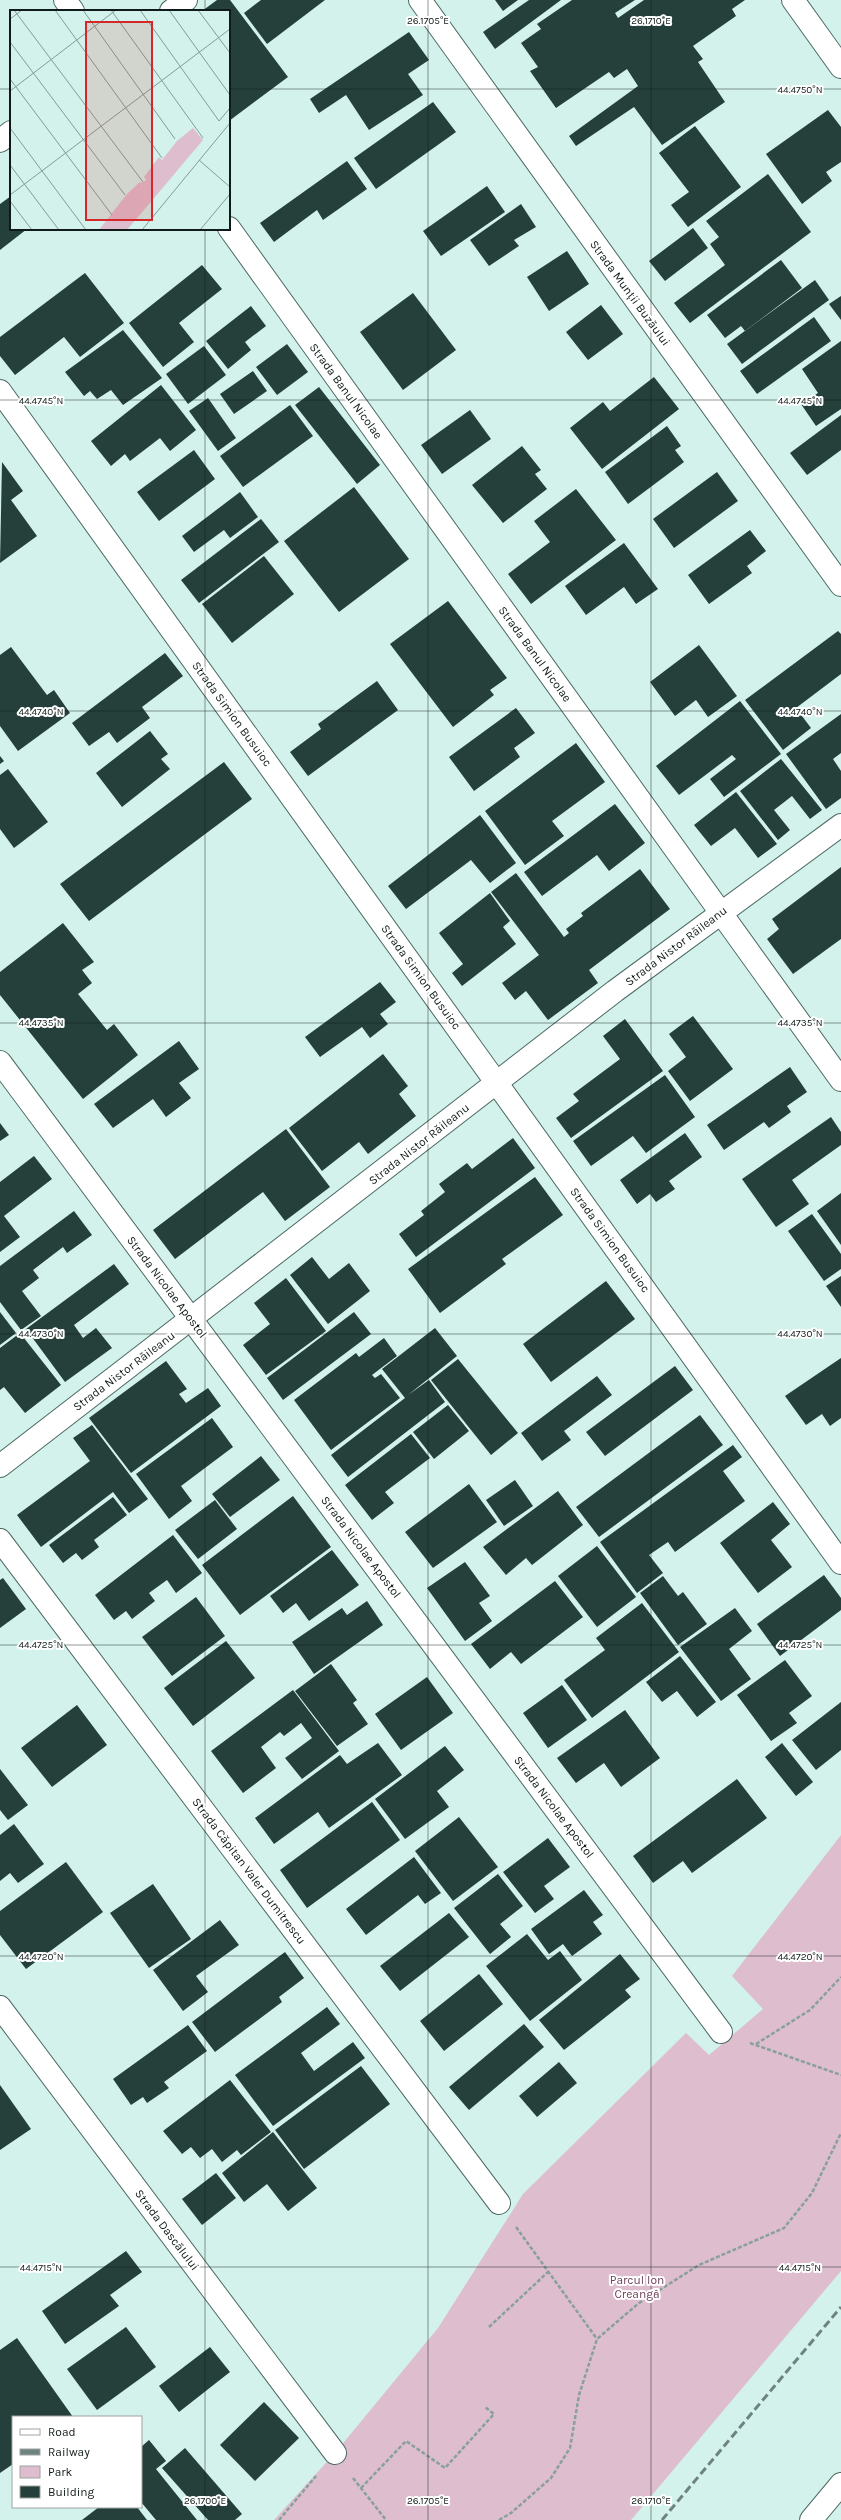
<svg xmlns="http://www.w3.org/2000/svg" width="841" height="2520" font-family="Karla,sans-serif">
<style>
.green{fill:#debdce}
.building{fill:#25403b}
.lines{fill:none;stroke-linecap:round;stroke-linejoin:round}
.minor-casing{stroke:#4d6a64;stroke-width:24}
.tertiary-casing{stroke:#4d6a64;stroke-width:24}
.path{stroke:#88a09b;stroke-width:2.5;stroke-dasharray:4 2;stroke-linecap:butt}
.minor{stroke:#fff;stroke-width:22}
.tertiary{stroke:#fff;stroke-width:22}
.rail{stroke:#6e837f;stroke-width:3;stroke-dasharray:8 4;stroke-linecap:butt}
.ticks{fill:none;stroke:#101b19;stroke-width:1;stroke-opacity:0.45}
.labels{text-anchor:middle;stroke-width:4;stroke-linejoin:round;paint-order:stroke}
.street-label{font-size:12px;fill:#101b19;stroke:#fff}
.park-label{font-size:12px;fill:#6f405b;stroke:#fff}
.inset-road{fill:none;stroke:#849c97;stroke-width:1}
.view{fill:#d62828;fill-opacity:0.15;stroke:#d62828;stroke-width:2}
.inset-edge{fill:none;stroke:#101b19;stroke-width:2}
.ticks-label{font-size:10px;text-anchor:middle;fill:#101b19;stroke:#fff;stroke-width:4;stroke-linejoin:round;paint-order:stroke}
</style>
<rect width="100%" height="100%" fill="#d2f2eb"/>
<path class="green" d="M841 1835V2271L631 2520H274L335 2453 438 2328 523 2194 686 2033 709 2055 763 2009 732 1976Z"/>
<g class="building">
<path d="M217 0H230L288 77 229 121V11H202Z"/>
<path d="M261 0H325L267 44 244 13Z"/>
<path d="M495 0H518L503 11Z"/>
<path d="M529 0H561L495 49 483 32Z"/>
<path d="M572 0H635L615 13 618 18 644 0H745L732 9 736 16 693 46 703 59 698 62 725 102 662 145 634 107 576 146 569 136 638 86 627 69 614 78 609 72 556 108 530 71 538 67 521 43 541 29 537 24Z"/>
<path d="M409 32 429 60 408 74 423 95 369 130 346 95 319 113 310 99Z"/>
<path d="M433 102 456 132 376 189 354 158Z"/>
<path d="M828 110 841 127V162L826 172 832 181 802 204 766 154Z"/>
<path d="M695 126 741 187 688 227 671 205 689 192 659 153Z"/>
<path d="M347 161 367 189 323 220 317 210 274 242 260 223Z"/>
<path d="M768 174 811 232 690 323 674 303 725 265 710 244 719 237 706 221Z"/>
<path d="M487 186 505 212 441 256 423 231Z"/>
<path d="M11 196V229H27L0 250V204Z"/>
<path d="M521 204 536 227 514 240 519 246 489 266 470 240Z"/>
<path d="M693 228 708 248 665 281 649 261Z"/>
<path d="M567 251 589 284 549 311 527 277Z"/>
<path d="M781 260 802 288 745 331 741 326 725 338 707 315Z"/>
<path d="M202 265 222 289 179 323 194 342 163 367 129 323Z"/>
<path d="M85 273 124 323 80 357 64 337 15 375 0 356V337Z"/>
<path d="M815 280 829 300 742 364 727 344Z"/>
<path d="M413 293 456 350 403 390 360 332Z"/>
<path d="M841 296V320L829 304Z"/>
<path d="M601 305 623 334 588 360 566 332Z"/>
<path d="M251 306 266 326 245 342 251 350 228 369 206 341Z"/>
<path d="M814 317 831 341 757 394 740 371Z"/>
<path d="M123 330 162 378 123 405 111 390 97 399 90 391 84 396 65 372Z"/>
<path d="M841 341V409L816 426 801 404 818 393 802 369Z"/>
<path d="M287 344 308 372 277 395 256 367Z"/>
<path d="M204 346 226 375 188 404 166 374Z"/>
<path d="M253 371 267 391 234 414 220 394Z"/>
<path d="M654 377 679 409 602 469 570 428 603 402 610 411Z"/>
<path d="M161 385 196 430 170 451 160 438 130 461 125 454 111 466 91 441Z"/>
<path d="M319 387 380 465 357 484 295 405Z"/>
<path d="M208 398 236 438 218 451 189 411Z"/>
<path d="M290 405 313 436 243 487 220 456Z"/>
<path d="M470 410 491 439 442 474 421 445Z"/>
<path d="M841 415V450L807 475 790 453Z"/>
<path d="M667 426 681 446 675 450 684 462 628 504 605 472Z"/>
<path d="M522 446 541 470 535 474 547 489 503 523 472 485Z"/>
<path d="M194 450 215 479 159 521 137 492Z"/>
<path d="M2 462 23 491 11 500 37 536 0 563Z"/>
<path d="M717 472 738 501 674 548 653 519Z"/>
<path d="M354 487 409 559 339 612 284 541Z"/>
<path d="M576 489 616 540 531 604 508 574 550 542 534 521Z"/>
<path d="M240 492 258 517 230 538 224 530 194 552 182 536Z"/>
<path d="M261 519 279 542 199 603 181 580Z"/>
<path d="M750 530 766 551 747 566 752 573 709 604 688 575Z"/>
<path d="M624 543 658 589 636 604 624 587 586 615 565 586Z"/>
<path d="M264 556 294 594 232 643 202 604Z"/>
<path d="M448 601 507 678 490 690 494 695 453 727 390 644Z"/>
<path d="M838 631 841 634V674L796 708 811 728 783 750 745 700Z"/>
<path d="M699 645 737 696 708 717 696 700 675 716 650 682Z"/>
<path d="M11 647 47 695 54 690 70 713 18 751 0 726V655Z"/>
<path d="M165 653 183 676 142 707 150 718 117 743 109 732 89 746 72 723Z"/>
<path d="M377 681 398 710 308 776 290 752 321 729 318 724Z"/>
<path d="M740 701 781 754 724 797 710 779 736 759 732 755 679 795 656 766Z"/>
<path d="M516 708 535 733 514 748 520 757 474 791 449 757Z"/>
<path d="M841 714V753L833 759 841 771V798L826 809 786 754Z"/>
<path d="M150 731 168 754 161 759 170 769 122 807 96 773Z"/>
<path d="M576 743 605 782 552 821 564 836 525 865 485 811Z"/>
<path d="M0 756 4 761 0 764Z"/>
<path d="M781 759 822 810 810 819 792 796 774 810 790 830 778 840 740 791Z"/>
<path d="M224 762 252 799 89 921 60 884Z"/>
<path d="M8 769 48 822 14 848 0 829V775Z"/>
<path d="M736 792 777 844 758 858 735 828 711 846 694 825Z"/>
<path d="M615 804 645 843 609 871 597 855 542 896 524 872Z"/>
<path d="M480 815 516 863 490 883 471 860 406 909 388 886Z"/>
<path d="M841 867V939L793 974 767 939 779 929 772 919Z"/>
<path d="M640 869 670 909 589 970 598 983 548 1020 526 991 515 1000 502 983 539 955 491 892 516 873 564 937 569 933 566 929 583 916 581 913Z"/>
<path d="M490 893 510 921 503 927 516 944 462 986 452 973 463 964 439 933Z"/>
<path d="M63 923 94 962 82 970 92 983 78 994 107 1030 114 1024 138 1055 83 1099 0 995V972Z"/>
<path d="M380 982 396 1002 380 1014 388 1024 370 1038 362 1027 320 1057 305 1037Z"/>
<path d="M693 1016 733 1069 690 1101 668 1071 686 1057 669 1034Z"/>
<path d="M625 1019 663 1071 571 1138 556 1118 579 1101 573 1094 620 1059 603 1036Z"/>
<path d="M179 1041 199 1069 179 1083 191 1098 166 1117 153 1099 113 1128 94 1104Z"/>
<path d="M383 1054 408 1086 399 1094 416 1116 368 1154 359 1142 322 1171 289 1128Z"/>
<path d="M790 1067 807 1092 787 1106 791 1112 769 1128 764 1122 724 1150 707 1125Z"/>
<path d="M665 1075 695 1117 646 1153 633 1136 591 1166 573 1141Z"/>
<path d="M831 1117 841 1132V1145L792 1180 809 1204 776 1227 742 1179Z"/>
<path d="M0 1123 9 1135 0 1141Z"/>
<path d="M286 1129 330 1187 285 1221 263 1192 175 1259 153 1230Z"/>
<path d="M685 1133 702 1157 669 1181 675 1189 656 1202 650 1194 637 1204 620 1180Z"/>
<path d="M513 1138 535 1168 416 1257 399 1234 424 1215 421 1211 445 1192 439 1184 467 1163 472 1169Z"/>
<path d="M34 1156 52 1179 4 1216 20 1237 0 1252V1182Z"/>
<path d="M535 1177 563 1215 502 1259 506 1264 440 1313 408 1269Z"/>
<path d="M841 1193V1245L817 1211Z"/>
<path d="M74 1211 92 1235 67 1253 63 1247 33 1270 39 1278 22 1291 41 1316 21 1330 0 1302V1266Z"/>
<path d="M812 1214 841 1254V1269L824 1281 788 1231Z"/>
<path d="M312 1257 329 1279 349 1263 370 1291 328 1324 290 1275Z"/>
<path d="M114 1264 129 1284 74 1325 83 1338 96 1328 112 1348 65 1382 26 1329Z"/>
<path d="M841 1276V1307L826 1286Z"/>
<path d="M286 1278 326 1331 266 1375 243 1345 270 1324 254 1303Z"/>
<path d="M606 1281 635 1319 551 1382 523 1344Z"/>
<path d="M0 1312 16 1333 0 1345Z"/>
<path d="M354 1312 371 1334 283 1400 267 1378Z"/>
<path d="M435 1328 457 1356 408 1395 429 1380 445 1402 348 1477 331 1455 405 1398 382 1369Z"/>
<path d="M20 1333 61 1385 25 1413 4 1387 0 1390V1348Z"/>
<path d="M384 1338 397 1356 372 1375 375 1378 381 1374 400 1398 331 1450 294 1400 356 1353 359 1357Z"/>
<path d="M841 1358V1418L830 1426 822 1414 806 1425 785 1396Z"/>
<path d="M458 1359 518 1433 491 1455 431 1380Z"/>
<path d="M166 1361 187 1389 179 1394 186 1403 208 1388 221 1406 131 1473 89 1418Z"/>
<path d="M675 1366 693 1390 605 1456 586 1432Z"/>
<path d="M597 1376 612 1395 564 1431 571 1440 542 1461 521 1433Z"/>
<path d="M448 1405 469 1431 434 1459 413 1432Z"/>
<path d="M700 1415 723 1445 599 1537 576 1507Z"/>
<path d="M212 1418 233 1447 181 1486 192 1501 169 1519 136 1474Z"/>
<path d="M92 1425 148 1499 129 1513 113 1492 41 1547 17 1515 90 1461 73 1438Z"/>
<path d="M411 1434 430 1458 385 1492 394 1503 372 1520 345 1485Z"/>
<path d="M733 1445 742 1457 723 1471 745 1501 675 1552 668 1542 649 1555 663 1573 637 1593 600 1542Z"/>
<path d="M261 1456 280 1480 230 1517 212 1494Z"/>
<path d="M515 1480 533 1506 504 1526 486 1500Z"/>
<path d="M469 1484 497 1522 433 1568 405 1532Z"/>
<path d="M558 1491 583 1525 532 1565 526 1558 506 1575 483 1547Z"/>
<path d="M293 1496 331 1547 240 1615 202 1565Z"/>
<path d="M113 1497 127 1515 94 1540 99 1547 82 1560 76 1553 63 1563 49 1545Z"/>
<path d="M215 1500 237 1529 198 1559 175 1530Z"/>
<path d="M773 1502 790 1524 771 1540 792 1567 758 1593 720 1543Z"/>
<path d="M173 1535 202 1573 176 1593 167 1580 149 1593 155 1601 132 1619 126 1611 114 1620 95 1595Z"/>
<path d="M597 1546 636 1597 597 1627 558 1576Z"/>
<path d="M332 1550 359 1585 309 1621 296 1603 283 1613 270 1596Z"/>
<path d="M465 1562 490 1596 479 1603 492 1621 465 1641 427 1588Z"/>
<path d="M824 1575 841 1598V1610L780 1656 757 1624Z"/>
<path d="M663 1576 678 1596 683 1592 707 1624 678 1645 640 1593Z"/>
<path d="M3 1578 26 1609 0 1628V1580Z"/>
<path d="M555 1581 583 1617 521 1664 511 1652 490 1669 471 1644Z"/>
<path d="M196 1597 225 1636 172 1676 142 1637Z"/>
<path d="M367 1601 383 1625 314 1674 292 1642 342 1608 347 1615Z"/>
<path d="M642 1603 679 1652 592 1718 564 1680 605 1650 596 1638Z"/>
<path d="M735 1608 752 1631 729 1649 751 1679 721 1701 680 1647Z"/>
<path d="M226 1641 255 1678 193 1726 164 1688Z"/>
<path d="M680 1656 716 1702 697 1717 677 1691 662 1702 646 1682Z"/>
<path d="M785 1660 812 1696 789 1713 797 1723 771 1741 737 1695Z"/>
<path d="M331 1664 357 1700 353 1703 368 1724 337 1746 295 1691Z"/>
<path d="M427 1677 453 1713 401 1750 375 1714Z"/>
<path d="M562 1685 587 1720 548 1748 523 1713Z"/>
<path d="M293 1690 339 1751 302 1779 285 1758 312 1738 301 1723 284 1736 280 1732 261 1747 276 1768 243 1793 211 1751Z"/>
<path d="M841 1702V1750L816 1770 792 1740Z"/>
<path d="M77 1705 107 1745 52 1787 21 1748Z"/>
<path d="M625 1710 660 1758 621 1787 604 1763 576 1783 557 1758Z"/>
<path d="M378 1743 402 1775 329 1828 318 1812 274 1844 255 1818 340 1755 347 1764Z"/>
<path d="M782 1743 813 1782 796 1796 765 1757Z"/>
<path d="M445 1746 464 1770 437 1791 449 1807 405 1839 375 1799Z"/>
<path d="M0 1769 28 1805 8 1820 0 1810Z"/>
<path d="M737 1779 767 1818 692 1873 683 1861 653 1883 633 1856Z"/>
<path d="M372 1802 400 1840 307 1908 280 1870Z"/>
<path d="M459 1817 498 1867 453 1901 415 1851Z"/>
<path d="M14 1824 44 1864 18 1883 10 1873 0 1881V1835Z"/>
<path d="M548 1838 570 1867 544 1886 554 1899 535 1913 503 1872Z"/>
<path d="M414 1857 441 1893 425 1904 418 1895 366 1935 346 1909Z"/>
<path d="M66 1862 103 1912 26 1969 0 1935V1911Z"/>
<path d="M498 1874 523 1906 500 1924 511 1937 490 1954 454 1908Z"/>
<path d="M153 1884 191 1939 149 1968 110 1913Z"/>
<path d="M584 1890 603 1915 593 1922 602 1934 572 1956 563 1944 549 1954 531 1929Z"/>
<path d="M449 1913 469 1937 400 1991 380 1966Z"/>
<path d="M220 1920 239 1945 196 1976 208 1992 183 2011 153 1970Z"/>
<path d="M527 1934 548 1960 560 1951 582 1980 530 2021 486 1966Z"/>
<path d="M285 1952 304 1978 279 1997 282 2002 215 2052 192 2022Z"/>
<path d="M620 1954 640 1979 625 1990 631 1997 564 2050 539 2020Z"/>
<path d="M479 1974 503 2004 444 2051 420 2021Z"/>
<path d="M327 2007 340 2024 301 2053 314 2071 353 2042 365 2058 273 2126 235 2075Z"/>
<path d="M524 2024 544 2047 469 2110 449 2087Z"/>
<path d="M188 2025 207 2051 164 2082 169 2088 147 2103 143 2097 131 2105 113 2079Z"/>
<path d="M559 2062 577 2083 537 2117 519 2096Z"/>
<path d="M361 2066 390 2104 304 2169 275 2130Z"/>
<path d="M230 2080 271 2132 241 2155 237 2150 222 2162 212 2149 200 2158 191 2147 182 2154 163 2131Z"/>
<path d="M0 2085 31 2129 0 2150Z"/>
<path d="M273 2132 317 2188 288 2211 267 2184 244 2202 222 2173Z"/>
<path d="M216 2173 236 2198 202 2225 182 2199Z"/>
<path d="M126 2251 142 2272 110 2295 119 2306 65 2344 42 2311Z"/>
<path d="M126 2327 156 2367 97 2410 67 2369Z"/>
<path d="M17 2338 73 2417H13V2464L0 2473V2350Z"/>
<path d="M210 2347 230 2372 179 2412 159 2386Z"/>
<path d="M264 2402 299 2438 255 2481 220 2445Z"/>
<path d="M149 2440 166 2461 156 2469 197 2520H156L141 2502V2447Z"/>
<path d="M185 2448 242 2514 235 2520H208L162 2468Z"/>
<path d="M99 2507H137L147 2520H82Z"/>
</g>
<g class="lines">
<defs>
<g id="minor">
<path d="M65 0 73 11"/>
<path d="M420 0 841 585"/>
<path d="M793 0 841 67"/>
<path d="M171 11 186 0"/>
<path d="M0 141 11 132"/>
<path d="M229 228 841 1080"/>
<path d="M0 391 841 1563"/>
<path d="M0 1062 721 2032"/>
<path d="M0 1466 615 991 841 825"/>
<path d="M0 1540 499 2203"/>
<path d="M0 2007 335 2453"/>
</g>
<path id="tertiary" d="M811 2520 841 2484"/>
</defs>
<use href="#minor" class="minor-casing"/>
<use href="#tertiary" class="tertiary-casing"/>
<g class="path">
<path d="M750 2043 841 2075"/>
<path d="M756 2044 810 2010 841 1977"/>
<path d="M516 2227 597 2339"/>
<path d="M489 2327 548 2272"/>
<path d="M353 2478 386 2520"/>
<path d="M361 2488 406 2441 445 2468 494 2414 485 2407"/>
<path d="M279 2520 316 2476"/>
<path d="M499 2520 511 2513 551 2478 570 2448 579 2395 597 2339 639 2303 699 2265 784 2228 812 2193 841 2133"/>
</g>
<use href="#minor" class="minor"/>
<use href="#tertiary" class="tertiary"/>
<path class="rail" d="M662 2520 841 2307"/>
</g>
<path class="ticks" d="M205 0V11M428 0V2520M651 0V2520M0 89H11M229 89H841M205 229V2520M0 400H841M0 711H841M0 1023H841M0 1334H841M0 1645H841M0 1956H841M0 2267H841"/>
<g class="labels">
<g class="street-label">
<text transform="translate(630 293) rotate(54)" y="4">Strada Munții Buzăului</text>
<text transform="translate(346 391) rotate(54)" y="4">Strada Banul Nicolae</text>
<text transform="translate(535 654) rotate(54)" y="4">Strada Banul Nicolae</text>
<text transform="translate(232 714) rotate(54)" y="4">Strada Simion Busuioc</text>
<text transform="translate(676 946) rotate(-37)" y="4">Strada Nistor Răileanu</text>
<text transform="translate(421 977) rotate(54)" y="4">Strada Simion Busuioc</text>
<text transform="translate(419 1144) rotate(-38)" y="4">Strada Nistor Răileanu</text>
<text transform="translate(610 1240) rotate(54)" y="4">Strada Simion Busuioc</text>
<text transform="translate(167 1287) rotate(53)" y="4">Strada Nicolae Apostol</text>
<text transform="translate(124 1371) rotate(-37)" y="4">Strada Nistor Răileanu</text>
<text transform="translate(361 1547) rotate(53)" y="4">Strada Nicolae Apostol</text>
<text transform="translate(554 1807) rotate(53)" y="4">Strada Nicolae Apostol</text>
<text transform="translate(249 1871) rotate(53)" y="4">Strada Căpitan Valer Dumitrescu</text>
<text transform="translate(167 2230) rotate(53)" y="4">Strada Dascălului</text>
</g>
<g class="park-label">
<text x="637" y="2284">Parcul Ion<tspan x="637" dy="14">Creangă</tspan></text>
</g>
</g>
<g transform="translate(10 10)">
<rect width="220" height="220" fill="#d2f2eb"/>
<path d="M183 118 193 130 117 220H89L117 184 130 172 132 173 136 170 134 167 149 147 152 150 167 131Z" fill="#debdce"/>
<path class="inset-road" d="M4 0 133 172M45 0 152 148M73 0 165 129M101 0 193 128M130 0 209 111 220 98M159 0 220 85M188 0 220 43M0 9 12 0M0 32 115 185M0 69 102 205M0 81 106 0M0 118 76 220M189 150 220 177M0 155 49 220M0 185 220 19M0 191 22 220M132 220 220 113M190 220 220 184"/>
<path class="view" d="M76 12H142V210H76Z"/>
<rect width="220" height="220" class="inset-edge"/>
</g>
<g class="ticks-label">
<text x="428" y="24">26.1705°E</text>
<text x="651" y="24">26.1710°E</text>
<text x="800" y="93">44.4750°N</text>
<text x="41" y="404">44.4745°N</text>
<text x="800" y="404">44.4745°N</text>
<text x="41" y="715">44.4740°N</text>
<text x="800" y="715">44.4740°N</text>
<text x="41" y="1026">44.4735°N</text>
<text x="800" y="1026">44.4735°N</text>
<text x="41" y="1337">44.4730°N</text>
<text x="800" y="1337">44.4730°N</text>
<text x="41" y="1648">44.4725°N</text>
<text x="800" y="1648">44.4725°N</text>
<text x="41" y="1960">44.4720°N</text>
<text x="800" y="1960">44.4720°N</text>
<text x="41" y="2271">44.4715°N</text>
<text x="800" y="2271">44.4715°N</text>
<text x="205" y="2504">26.1700°E</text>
<text x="428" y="2504">26.1705°E</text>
<text x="651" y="2504">26.1710°E</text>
</g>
<rect x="12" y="2416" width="130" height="92" fill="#ffffff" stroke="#9fa4a3"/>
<rect x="20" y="2429" width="20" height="6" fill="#ffffff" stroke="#9fa4a3"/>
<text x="48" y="2436" font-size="12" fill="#101b19">Road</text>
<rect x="20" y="2449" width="20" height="6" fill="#6e837f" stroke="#9fa4a3"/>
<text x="48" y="2456" font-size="12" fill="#101b19">Railway</text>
<rect x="20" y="2466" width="20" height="12" fill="#debdce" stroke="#9fa4a3"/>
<text x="48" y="2476" font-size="12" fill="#101b19">Park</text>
<rect x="20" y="2486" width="20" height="12" fill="#25403b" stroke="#9fa4a3"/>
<text x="48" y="2496" font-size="12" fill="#101b19">Building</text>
</svg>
